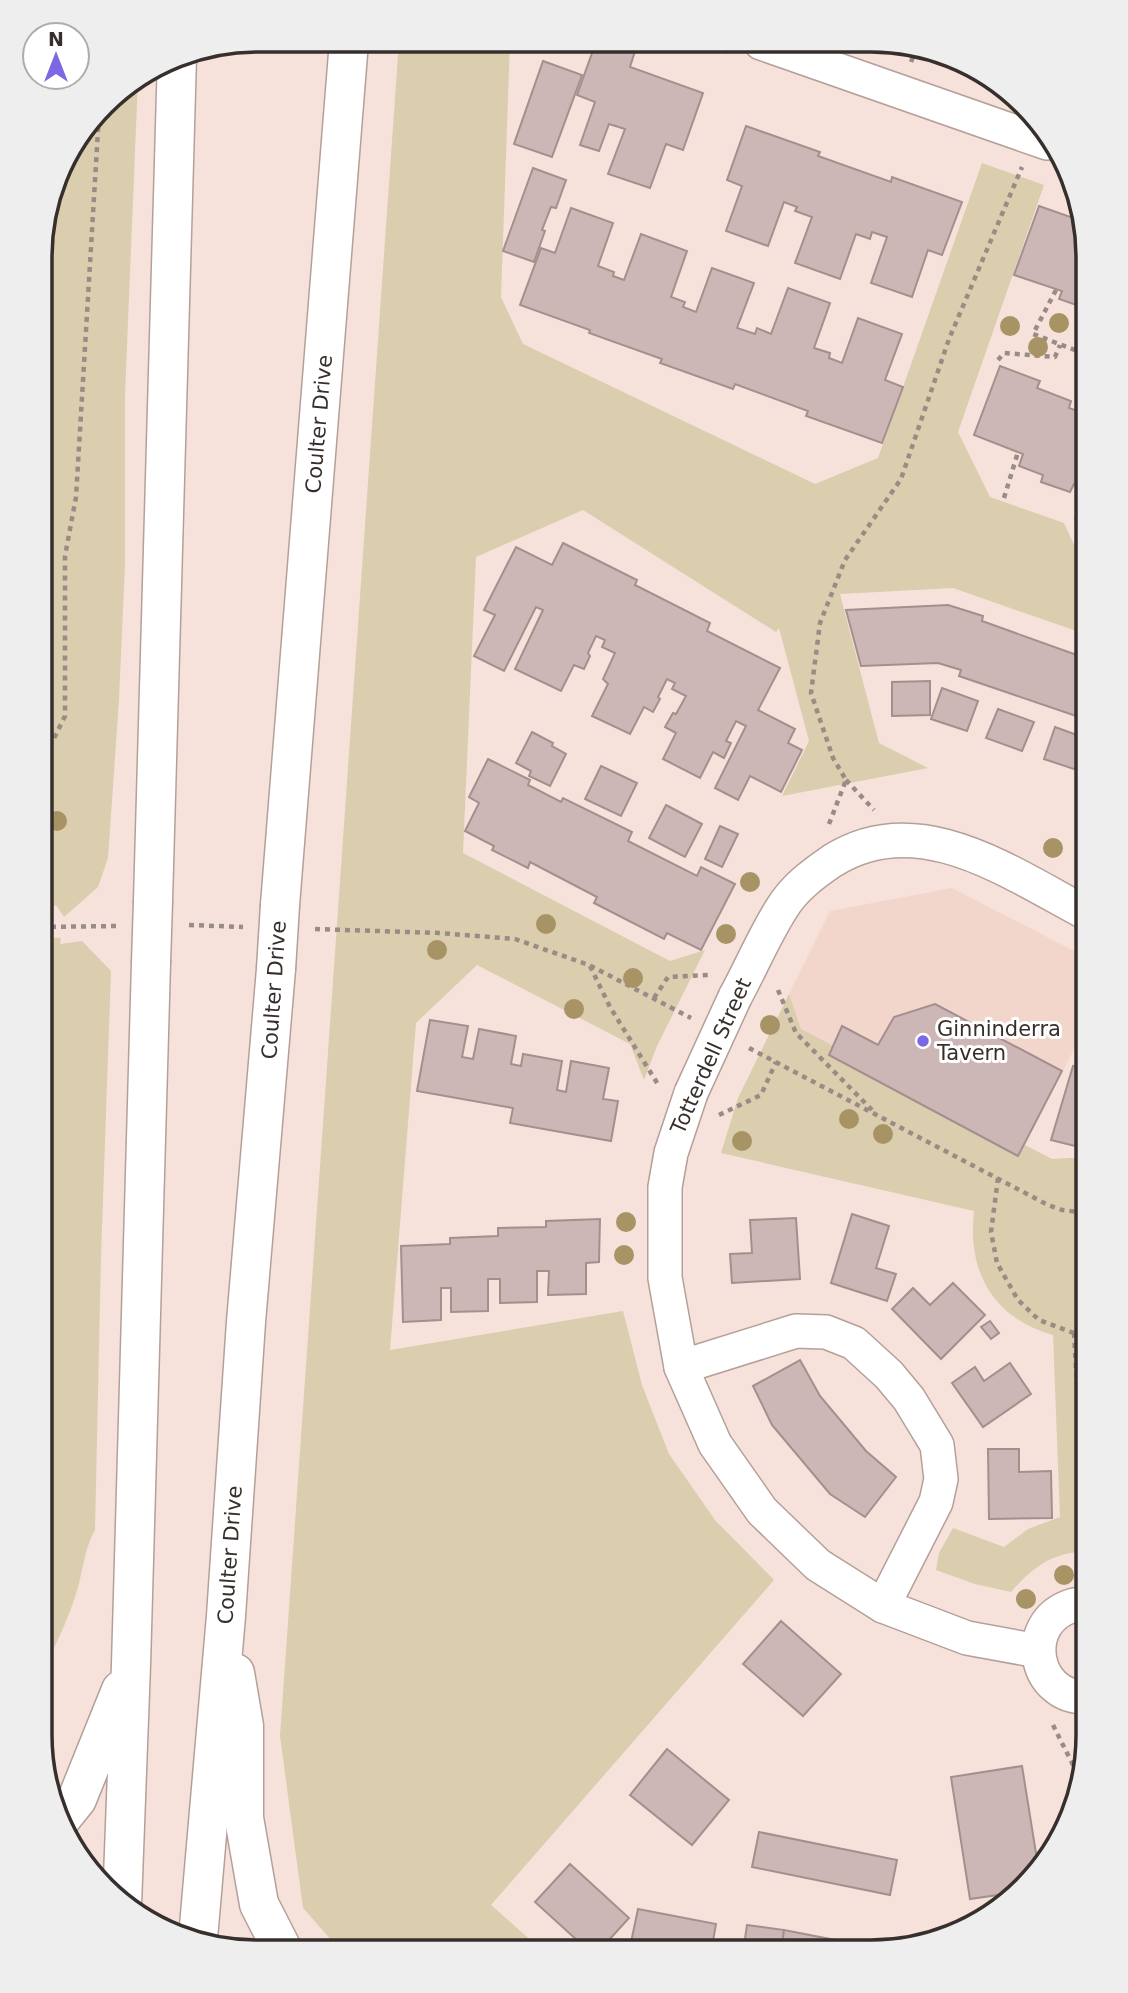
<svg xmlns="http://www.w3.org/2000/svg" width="1128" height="1993" font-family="'DejaVu Sans',sans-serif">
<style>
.built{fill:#f2d6cb}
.green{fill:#daceae}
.building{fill:#cdb7b6;stroke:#a48f8e;stroke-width:2}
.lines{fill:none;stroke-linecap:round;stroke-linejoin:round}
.street-casing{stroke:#b4a099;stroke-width:36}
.primary-casing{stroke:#b4a099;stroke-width:41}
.path{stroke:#998b85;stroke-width:4.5;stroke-dasharray:5 5;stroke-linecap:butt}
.street{stroke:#fff;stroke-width:33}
.primary{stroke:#fff;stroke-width:38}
.street-bridge-casing{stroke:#b4a099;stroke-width:36;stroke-linecap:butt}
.primary-bridge-casing{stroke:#b4a099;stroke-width:41;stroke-linecap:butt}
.street-bridge{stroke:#fff;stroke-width:33}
.primary-bridge{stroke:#fff;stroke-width:38}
.tree{fill:#a89365}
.poi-dot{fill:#7d67e2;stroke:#fff;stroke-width:2.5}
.labels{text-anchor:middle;stroke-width:6;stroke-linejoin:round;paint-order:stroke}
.street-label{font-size:21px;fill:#372f2c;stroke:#fff}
.poi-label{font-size:21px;fill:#372f2c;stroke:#fff;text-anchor:start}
.rim{fill:none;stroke:#372f2c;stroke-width:3.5}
</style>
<rect width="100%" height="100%" fill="#f6e2da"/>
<path class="built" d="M952 888 1088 958 1087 1024 1025 1145 800 1029 789 994 830 911Z"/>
<g class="green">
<path d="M399 41 510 42 501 297 523 344 815 484 878 458 982 163 1044 185 958 432 990 497 1064 523 1082 562 1088 564V635L953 588 840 594 879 743 928 768 782 796 809 741 779 628 776 632 583 510 476 557 463 853 670 961 705 950 657 1046 644 1080 630 1044 477 965 416 1023 390 1350 623 1311 642 1385 669 1454 715 1520 774 1580 491 1905 544 1952 341 1951 303 1908 280 1736Z"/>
<path d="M138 79 125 394V564L119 700 108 858 98 887 64 917 56 905 41 916V708L52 682 47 293 51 200 63 161 114 94Z"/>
<path d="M41 937 61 938 60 944 82 941 111 971 101 1257 95 1530C84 1549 83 1572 76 1594 67 1622 54 1649 40 1676Z"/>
<path d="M789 994 801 1029 1052 1159 1087 1157V1551C1052 1553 1034 1566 1011 1592L975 1584 936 1570 939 1553 953 1528 1004 1547 1028 1529 1060 1517 1053 1335C993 1318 967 1272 974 1211L721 1153 738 1098Z"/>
</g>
<g class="building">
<path d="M596 42H611L635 51 630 67 703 93 683 150 666 144 650 188 608 174 625 129 609 124 599 151 580 145 595 102 577 95Z"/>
<path d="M543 61 582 75 552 157 514 144Z"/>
<path d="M746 126 820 152 818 156 891 182 892 177 962 202 942 255 928 250 912 297 871 283 887 237 872 232 870 239 856 234 840 279 795 263 812 217 795 211 797 207 784 202 768 246 726 231 742 186 727 180Z"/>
<path d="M533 168 566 180 556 208 551 207 542 230 545 231 534 262 503 251Z"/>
<path d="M1039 206 1082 221 1079 229 1083 231 1088 257V309L1059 299 1062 291 1014 275Z"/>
<path d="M571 208 613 223 598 266 614 272 613 276 624 280 641 234 687 251 671 297 685 302 683 307 696 312 712 268 754 283 737 328 755 334 757 328 771 334 788 288 830 303 814 348 830 353 829 358 842 363 858 318 902 334 885 380 903 387 882 443 806 416 808 411 735 384 733 389 660 363 662 359 589 333 590 330 520 305 541 248 555 253Z"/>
<path d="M1000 366 1040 381 1037 388 1071 401 1069 408 1088 415V489L1074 484 1070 492 1041 482 1043 475 1019 466 1023 454 974 435Z"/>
<path d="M563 543 637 580 635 585 710 623 707 631 780 668 758 710 795 729 788 743 802 750 781 792 750 776 738 800 715 788 746 726 736 721 726 741 731 743 724 758 713 752 700 778 663 759 676 733 665 727 673 713 676 714 686 696 672 689 675 683 667 679 658 697 660 699 653 712 644 707 630 734 592 716 608 684 603 679 615 653 602 647 605 640 596 636 588 653 590 656 584 669 574 665 561 691 515 669 543 610 536 607 504 671 474 656 495 615 484 610 516 547 552 565Z"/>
<path d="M948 605 983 616 982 621 1088 659V720L959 676 961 670 938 663 861 666 846 610Z"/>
<path d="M930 681V715L892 716V682Z"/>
<path d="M942 688 978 701 967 731 931 719Z"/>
<path d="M998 709 1034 722 1022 751 986 738Z"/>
<path d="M1055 727 1088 739V750L1080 771 1044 759Z"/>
<path d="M532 732 553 743 552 746 566 754 550 786 529 776 531 771 516 763Z"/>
<path d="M488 759 530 780 528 785 561 802 563 798 632 832 628 841 697 876 701 867 735 884 701 950 667 933 664 939 594 903 597 897 530 862 528 868 492 850 494 846 465 831 479 803 469 797Z"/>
<path d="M601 766 637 783 621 816 585 799Z"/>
<path d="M666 805 702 824 685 857 649 838Z"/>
<path d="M720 826 738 834 722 867 705 859Z"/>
<path d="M935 1004 1062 1071 1018 1156 829 1055 842 1026 878 1045 894 1017Z"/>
<path d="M430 1020 468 1026 462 1057 473 1059 479 1029 516 1036 511 1064 521 1066 523 1054 562 1061 557 1090 566 1092 571 1061 609 1068 603 1099 618 1101 611 1141 510 1123 513 1108 417 1091Z"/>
<path d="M1073 1066 1087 1070V1149L1051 1140Z"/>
<path d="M852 1214 889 1226 876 1268 896 1274 887 1301 831 1283Z"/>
<path d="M796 1218 800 1279 732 1283 730 1254 752 1253 750 1220Z"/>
<path d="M600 1219 599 1262 586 1263V1294L548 1295 549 1271H537V1302L500 1303V1279H488V1311L451 1312V1288H441V1320L403 1322 401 1246 450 1244V1238L498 1236V1228L546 1227V1221Z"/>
<path d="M953 1283 985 1315 941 1359 892 1309 913 1288 930 1305Z"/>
<path d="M990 1321 999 1333 991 1339 981 1327Z"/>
<path d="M800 1360 820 1396 866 1451 896 1477 865 1517 830 1494 772 1425 753 1386Z"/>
<path d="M1010 1363 1031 1394 983 1427 952 1383 975 1367 984 1381Z"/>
<path d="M988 1449H1019V1472L1051 1471 1052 1518 989 1519Z"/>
<path d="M781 1621 841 1674 803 1716 743 1664Z"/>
<path d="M667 1749 729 1800 692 1845 630 1795Z"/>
<path d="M1022 1766 1039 1872 1018 1892 970 1899 951 1777Z"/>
<path d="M759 1832 897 1860 890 1895 752 1867Z"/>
<path d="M570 1864 629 1918 598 1952H590L535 1902Z"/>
<path d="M638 1909 716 1924 711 1952H629Z"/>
<path d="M747 1925 784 1930 781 1952H743Z"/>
<path d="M784 1930 887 1950 871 1953 781 1952Z"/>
</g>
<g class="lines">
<defs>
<g id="street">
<path d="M761 43 1047 143"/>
<path d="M735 997C751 968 764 936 782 908 794 888 813 874 832 861 918 806 1010 873 1088 914"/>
<path d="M691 1093 671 1153 665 1187V1278L681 1367 715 1444 762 1511 818 1565 883 1606 967 1638 1038 1651"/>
<path d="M681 1367 796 1331 826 1332 854 1343 889 1375 909 1399 937 1445 941 1479 936 1502 883 1606"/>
<path d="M1087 1697C1033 1699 1020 1623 1071 1606 1075 1604 1082 1604 1087 1604"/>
</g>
<g id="primary">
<path d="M153 901 177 56"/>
<path d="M280 905 349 41"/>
<path d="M235 1673 244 1726V1818L259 1904 283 1951"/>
<path d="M60 1820 77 1799 121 1690"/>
<path d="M122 1905 131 1665 151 963"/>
<path d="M198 1938 226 1616 246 1322 276 969"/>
</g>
</defs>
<use href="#street" class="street-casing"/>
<use href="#primary" class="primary-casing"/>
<g class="path">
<path d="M716 43 729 53"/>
<path d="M911 62 917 47"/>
<path d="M1059 173 1069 176"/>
<path d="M1056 290 1033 334 1088 355"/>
<path d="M998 360 1004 353 1055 357 1060 345"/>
<path d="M1004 498 1018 452"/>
<path d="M1076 521 1087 488"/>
<path d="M41 765 65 716V556L76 497 99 114"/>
<path d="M846 780 874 810"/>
<path d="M829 824 846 780 833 758 811 693 820 623 845 560 901 479 949 339 1022 167"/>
<path d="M189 925 243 927"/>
<path d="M41 927 117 926"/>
<path d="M315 929 439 933 515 939 589 965 691 1018"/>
<path d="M590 966 610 1007 659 1086"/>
<path d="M778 990 796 1033 872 1110"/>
<path d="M654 998 668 977 710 975"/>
<path d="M749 1048 1048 1205 1062 1210 1087 1213"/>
<path d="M719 1115 761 1095 776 1062"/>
<path d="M998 1178 991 1232 997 1263 1018 1300 1039 1320 1074 1333 1087 1322"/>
<path d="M1074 1333 1087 1566"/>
<path d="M1053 1725 1076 1771 1078 1789"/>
</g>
<use href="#street" class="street"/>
<use href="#primary" class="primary"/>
<defs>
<path id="street-bridge" d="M691 1093 735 997"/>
<g id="primary-bridge">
<path d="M151 963 153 901"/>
<path d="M276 969 280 905"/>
</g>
</defs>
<use href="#street-bridge" class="street-bridge-casing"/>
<use href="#primary-bridge" class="primary-bridge-casing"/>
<use href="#street-bridge" class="street-bridge"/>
<use href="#primary-bridge" class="primary-bridge"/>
</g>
<g class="tree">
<circle cx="1059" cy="323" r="10"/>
<circle cx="1010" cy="326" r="10"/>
<circle cx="1038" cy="347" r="10"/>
<circle cx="57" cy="821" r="10"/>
<circle cx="1053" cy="848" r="10"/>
<circle cx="750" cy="882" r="10"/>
<circle cx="546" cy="924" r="10"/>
<circle cx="726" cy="934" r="10"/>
<circle cx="437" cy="950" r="10"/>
<circle cx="633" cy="978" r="10"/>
<circle cx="574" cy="1009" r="10"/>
<circle cx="770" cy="1025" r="10"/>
<circle cx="849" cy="1119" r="10"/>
<circle cx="883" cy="1134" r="10"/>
<circle cx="742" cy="1141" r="10"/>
<circle cx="626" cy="1222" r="10"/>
<circle cx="624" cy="1255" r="10"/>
<circle cx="1064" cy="1575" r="10"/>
<circle cx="1026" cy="1599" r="10"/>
</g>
<circle class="poi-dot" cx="923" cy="1041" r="7"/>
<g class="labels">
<g class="street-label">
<text transform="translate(319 424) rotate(-85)" y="7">Coulter Drive</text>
<text transform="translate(274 990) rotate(-86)" y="7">Coulter Drive</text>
<text transform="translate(711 1056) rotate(-66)" y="7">Totterdell Street</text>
<text transform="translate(230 1555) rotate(-86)" y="7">Coulter Drive</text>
</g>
<g class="poi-label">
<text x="937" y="1036">Ginninderra<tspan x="937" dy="24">Tavern</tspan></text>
</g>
</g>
<path d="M0 0H1128V1993H0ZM257 52H871A205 205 0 0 1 1076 257V1735A205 205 0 0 1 871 1940H257A205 205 0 0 1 52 1735V257A205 205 0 0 1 257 52Z" fill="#efeeee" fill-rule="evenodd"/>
<path class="rim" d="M257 52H871A205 205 0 0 1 1076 257V1735A205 205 0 0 1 871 1940H257A205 205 0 0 1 52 1735V257A205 205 0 0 1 257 52Z"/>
<g transform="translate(56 56)"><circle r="33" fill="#ffffff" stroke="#afacab" stroke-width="2"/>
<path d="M0-5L12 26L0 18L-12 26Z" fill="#7d67e2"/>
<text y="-10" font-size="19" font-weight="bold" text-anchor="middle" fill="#372f2c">N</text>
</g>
</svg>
